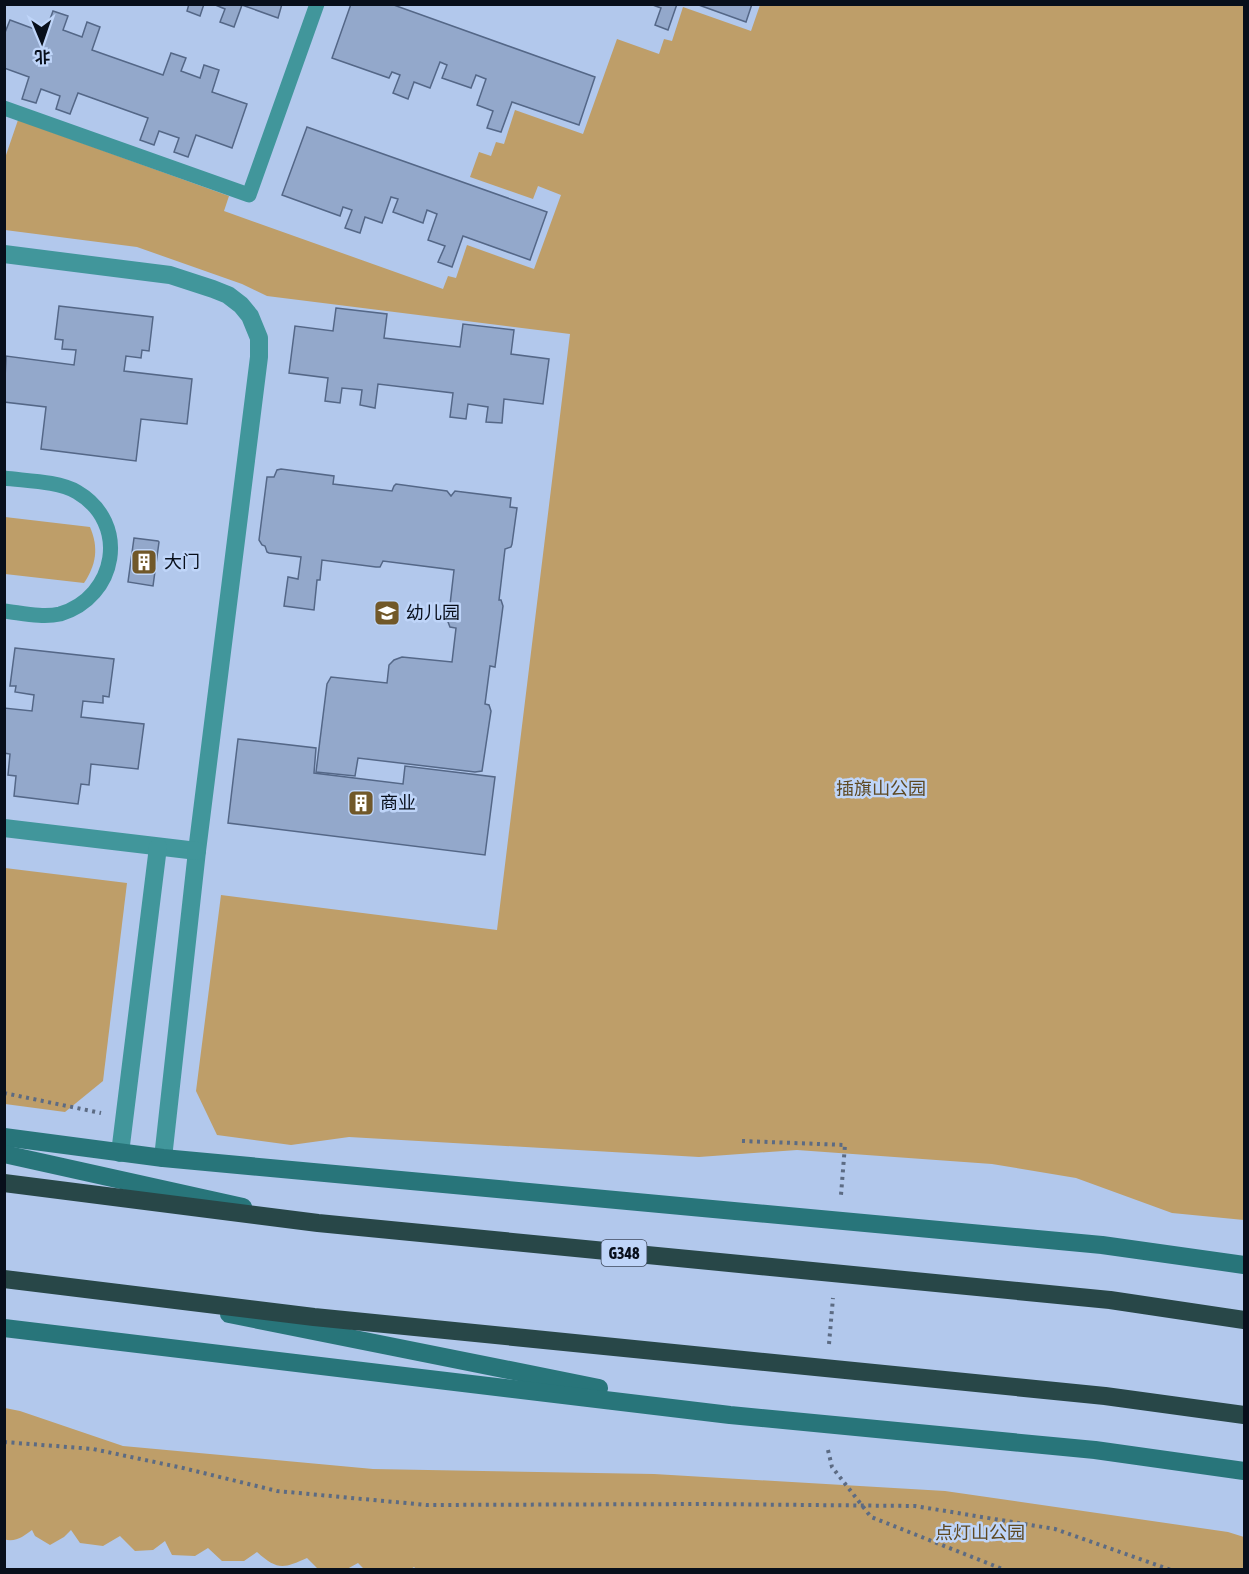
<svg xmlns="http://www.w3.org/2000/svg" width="1249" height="1574" font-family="'Asap Condensed','Noto Sans SC',sans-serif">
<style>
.green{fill:#be9e69}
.building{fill:#93a8cb;stroke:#546787;stroke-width:1.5}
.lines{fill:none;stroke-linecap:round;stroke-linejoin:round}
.path{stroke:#5c6b83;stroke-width:4;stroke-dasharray:3 4.5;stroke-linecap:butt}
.lane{stroke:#41969b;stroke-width:15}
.street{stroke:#41969b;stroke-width:18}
.secondary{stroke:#28757a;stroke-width:18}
.highway{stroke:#284748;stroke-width:18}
.labels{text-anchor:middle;stroke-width:5;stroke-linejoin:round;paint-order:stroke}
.shield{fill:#bfd5f9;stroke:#3f4a5e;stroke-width:1.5}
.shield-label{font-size:16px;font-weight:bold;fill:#080f1b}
.poi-label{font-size:18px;fill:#080f1b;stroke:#bfd5f9;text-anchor:start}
.park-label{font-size:18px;fill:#5d4822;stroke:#bfd5f9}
</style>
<rect width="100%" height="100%" fill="#b2c8ec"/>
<g class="green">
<path d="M760 5H1244V1220L1172 1213 1076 1178 992 1164 797 1150 699 1157 349 1137 291 1145 217 1135 196 1091 221 895 497 930 570 334 267 296 242 284 137 247 5 230V158L18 120 229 196 224 211 443 289 448 276 456 278 467 245 534 269 561 195 538 186 533 199 470 177 479 152 491 156 496 142 504 144 515 110 583 134 617 39 659 54 664 39 672 41 683 7 751 31Z"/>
<path d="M5 517 90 527C99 548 96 565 84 583L5 574Z"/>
<path d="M5 868 127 883 103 1081 65 1112 5 1104Z"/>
<path d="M5 1408 20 1411 123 1446 373 1469 654 1474 945 1491 1228 1532 1244 1537V1569L417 1570 414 1567 411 1569 365 1570 358 1563 347 1569 319 1570 307 1558C283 1569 277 1570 257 1552L244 1561H222L208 1548 195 1556 172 1555 165 1541 153 1550 135 1551 120 1536 103 1546 80 1543 71 1530 64 1537 50 1545 35 1536 32 1530C24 1536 15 1543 4 1539Z"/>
</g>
<g class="building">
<path d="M189 4H204L200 16 187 11Z"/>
<path d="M213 4H282L278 18 242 5 234 27 220 22 225 9Z"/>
<path d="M351 4H391L595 77 579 125 512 102 501 132 487 128 493 111 477 105 486 79 476 75 471 88 442 78 447 65 440 62 430 88 414 82 408 99 393 93 400 75 392 72 389 78 332 58Z"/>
<path d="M650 4H677L668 30 655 25 661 8Z"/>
<path d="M696 4H752L746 22Z"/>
<path d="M53 11 68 16 63 30 82 37 87 22 100 27 92 50 163 75 171 53 186 58 181 71 200 78 204 65 219 70 212 92 247 104 232 148 196 135 188 157 174 152 179 138 159 131 154 145 140 140 148 118 78 93 70 114 56 109 60 96 41 89 36 103 22 99 29 77 4 68V35L10 20 45 33Z"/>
<path d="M307 127 547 212 530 260 463 236 452 267 438 262 445 246 428 240 437 214 427 210 423 223 393 212 398 199 391 197 382 223 365 217 360 233 345 228 352 210 343 207 340 216 282 195Z"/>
<path d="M59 306 153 317 149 351 142 350 141 358 126 356 124 371 192 379 187 424 141 419 136 461 41 449 46 407 4 402 6 356 74 365 76 350 62 349 63 340 55 339Z"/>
<path d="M336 308 387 314 384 338 460 347 463 324 514 330 511 354 549 359 543 404 504 399 502 423 486 422 488 407 468 404 466 419 450 417 453 393 378 384 375 408 360 405 362 390 342 388 340 403 325 401 328 378 289 373 295 326 333 331Z"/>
<path d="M281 469 334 476 333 484 392 491 394 486 396 484 447 491 451 496 455 491 511 498 510 507 517 508 512 544 511 547 505 549 499 600H501L503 606 495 667 490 666 485 704 489 705 491 711 482 771 475 772 358 758 355 776 316 772 327 684 331 677 387 683 389 665 394 660 402 657 452 662 456 628 450 627 448 622 454 570 383 561 380 567H376L322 560 320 580H317L314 610 284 606 288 577 298 579 301 557 269 553 267 552 265 546 262 545 259 540 267 477H274L277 470Z"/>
<path d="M134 538 158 541 159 542 153 586 128 582Z"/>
<path d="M15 648 114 659 109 697 103 696V703L83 701 81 717 144 724 138 769 91 764 89 785 81 784 78 804 14 796 16 776 8 775 10 754 4 753V708L32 711 34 695 15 692 16 686H10Z"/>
<path d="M238 739 316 748 314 773 403 784 405 766 495 777 485 855 228 823Z"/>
</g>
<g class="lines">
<g class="path">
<path d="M4 1093 101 1113"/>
<path d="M742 1141 845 1145 841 1195"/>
<path d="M829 1344 833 1298"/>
<path d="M4 1442 93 1449 183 1468 277 1491 427 1505 705 1504 915 1506 1055 1529 1171 1570"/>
<path d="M828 1450 832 1467 871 1517 1005 1570"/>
</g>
<g class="lane">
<path d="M4 108 249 195 317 4"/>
<path d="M4 478C26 481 58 481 77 492 130 523 117 597 60 614 42 618 22 613 4 611"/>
</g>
<g class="street">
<path d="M4 254 170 275 213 289 228 295 241 305 250 316 259 338V357L197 851 163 1158"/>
<path d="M4 828 197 851"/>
<path d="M120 1153 158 847"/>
</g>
<g class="secondary">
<path d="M4 1137 163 1158 1102 1245 1244 1265"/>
<path d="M4 1154 243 1207"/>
<path d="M229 1314 599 1388"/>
<path d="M4 1328 730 1415 1095 1450 1244 1471"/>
</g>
<g class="highway">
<path d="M4 1183 318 1223 1110 1300 1244 1320"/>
<path d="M4 1279 314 1317 1105 1396 1244 1415"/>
</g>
</g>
<defs>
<symbol id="building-square" viewBox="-11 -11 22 22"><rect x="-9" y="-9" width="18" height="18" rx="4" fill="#715829" stroke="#bfd5f9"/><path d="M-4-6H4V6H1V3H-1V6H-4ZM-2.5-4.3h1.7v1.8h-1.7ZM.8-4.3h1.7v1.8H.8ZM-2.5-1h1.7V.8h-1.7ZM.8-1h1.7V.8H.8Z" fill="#fff"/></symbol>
<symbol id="school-square" viewBox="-11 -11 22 22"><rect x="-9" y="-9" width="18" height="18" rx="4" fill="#715829" stroke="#bfd5f9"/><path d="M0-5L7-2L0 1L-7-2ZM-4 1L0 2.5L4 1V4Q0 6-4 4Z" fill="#fff"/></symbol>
</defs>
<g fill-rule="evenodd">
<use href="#building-square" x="129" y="547" width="30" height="30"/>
<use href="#school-square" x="372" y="598" width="30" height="30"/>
<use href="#building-square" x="346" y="788" width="30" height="30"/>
</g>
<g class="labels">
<rect class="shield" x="601.5" y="1240" width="45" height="26" rx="4.5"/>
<g class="shield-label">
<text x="624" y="1259">G348</text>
</g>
<g class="poi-label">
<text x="164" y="568">大门</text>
<text x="406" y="619">幼儿园</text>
<text x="380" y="809">商业</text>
</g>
<g class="park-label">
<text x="881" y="795">插旗山公园</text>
<text x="980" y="1539">点灯山公园</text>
</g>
</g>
<rect width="1249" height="1574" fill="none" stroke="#080f1b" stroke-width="12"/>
<g transform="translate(42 42) rotate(178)" stroke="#bfd5f9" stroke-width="4.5" paint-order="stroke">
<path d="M0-4.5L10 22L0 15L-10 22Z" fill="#080f1b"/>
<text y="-9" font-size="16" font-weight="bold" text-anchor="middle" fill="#080f1b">北</text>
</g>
</svg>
